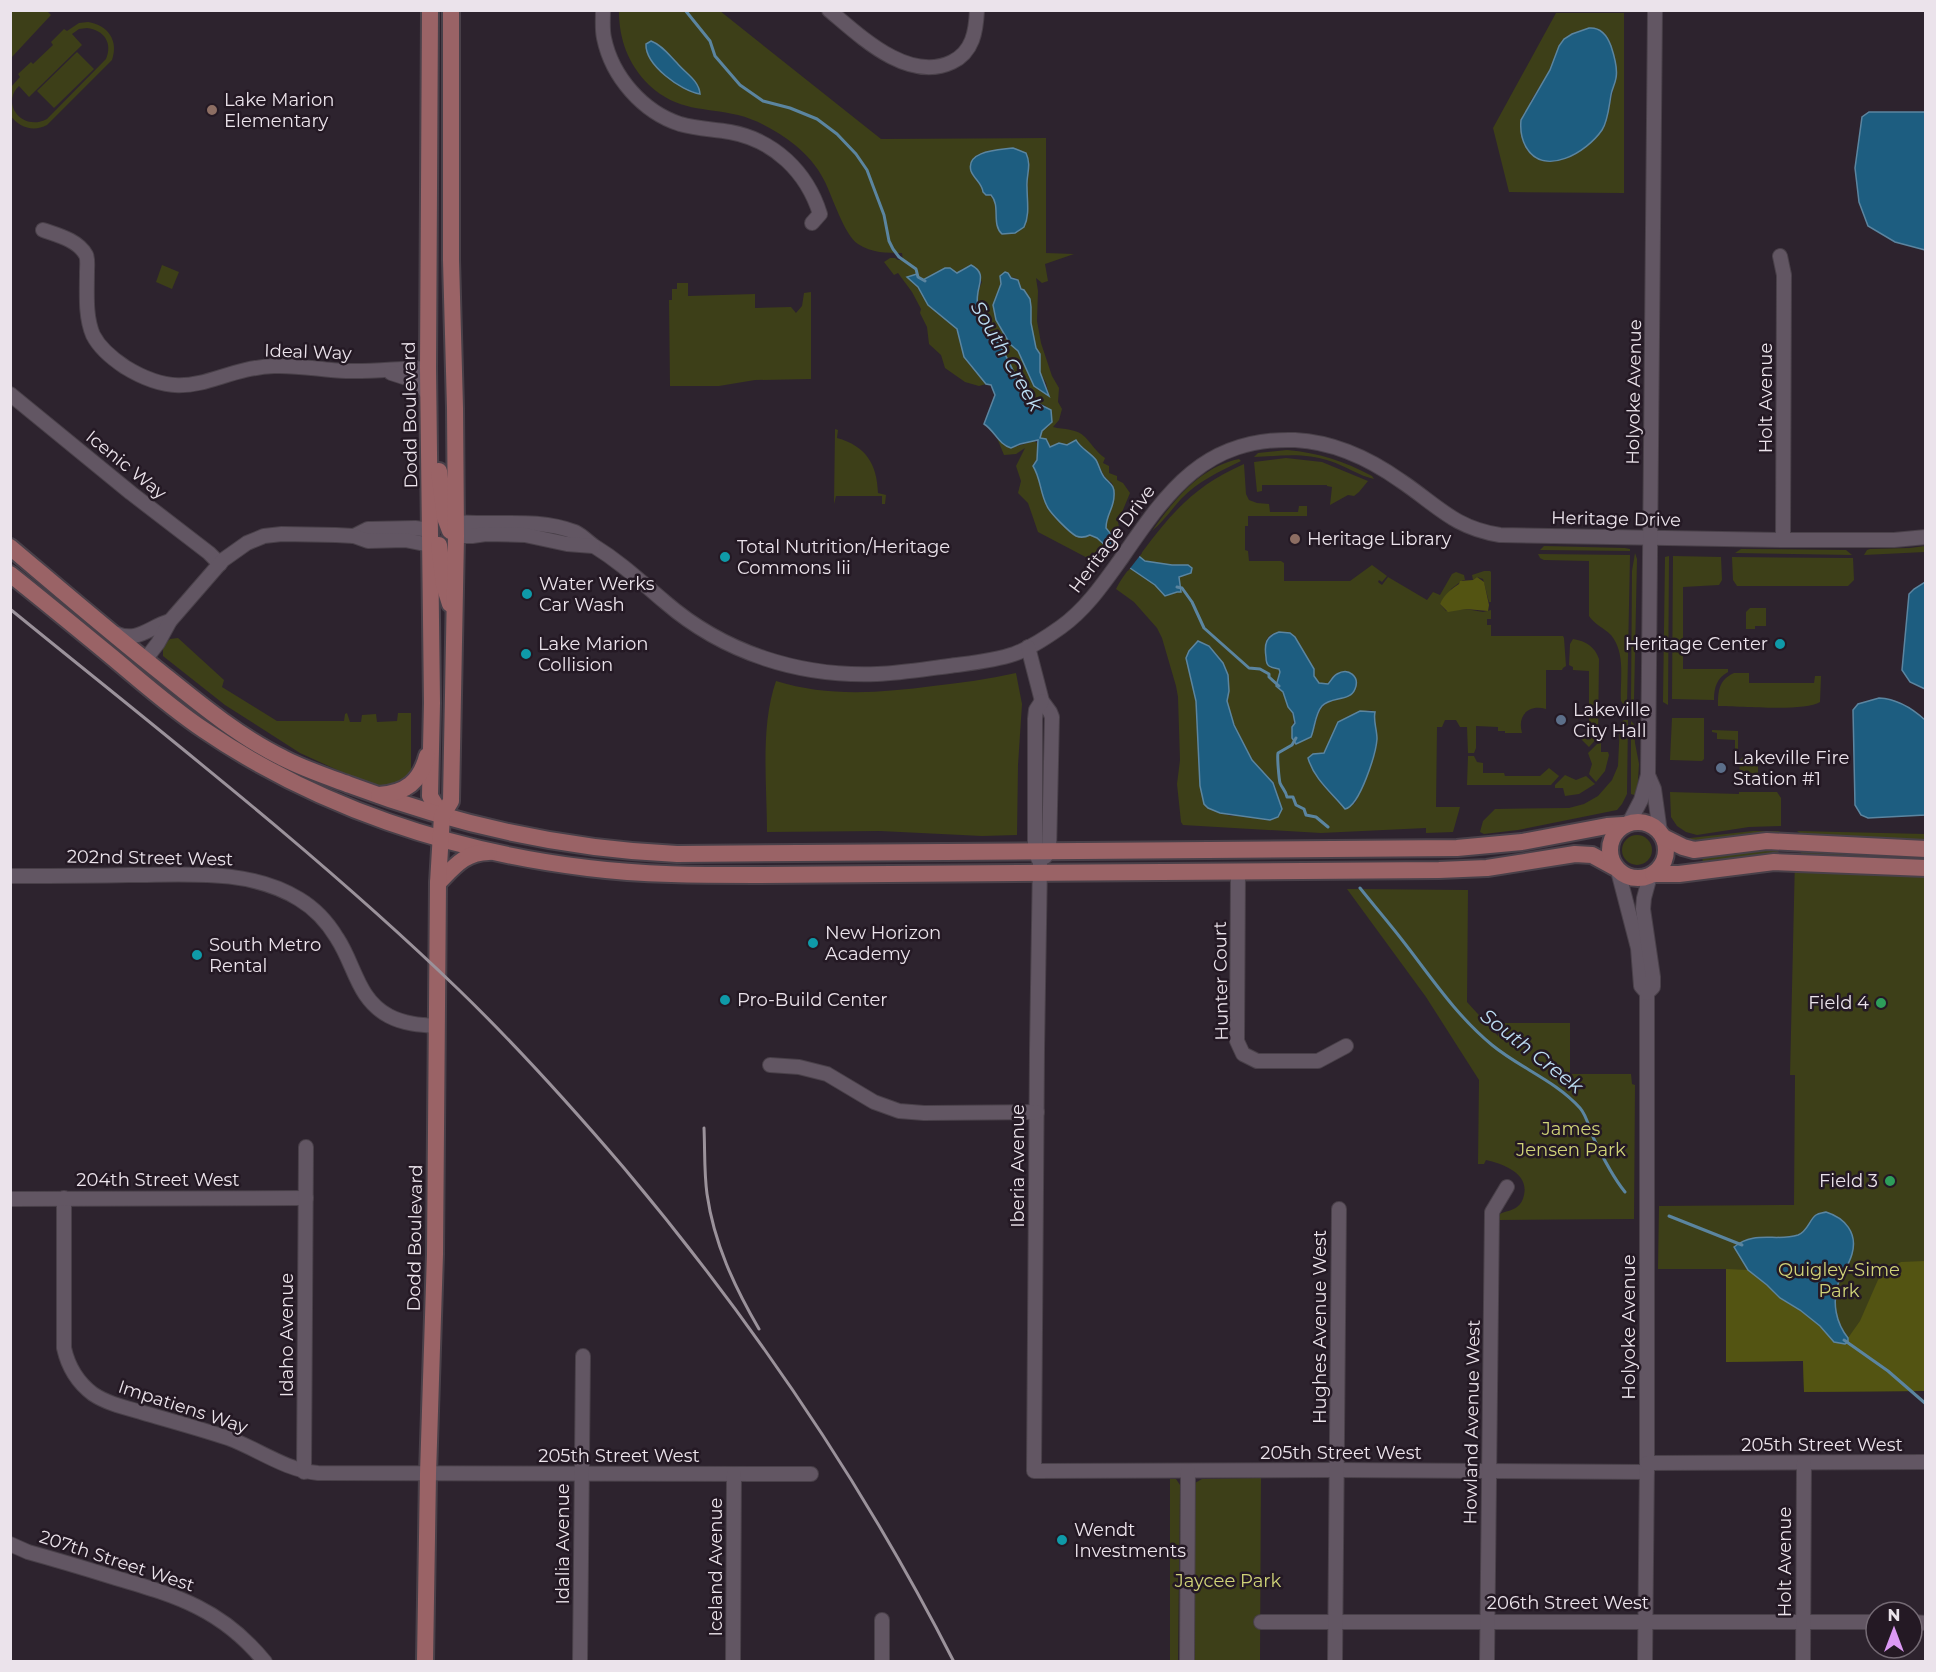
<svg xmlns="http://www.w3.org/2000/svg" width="1936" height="1672" font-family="Montserrat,sans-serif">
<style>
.green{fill:#3d3f18;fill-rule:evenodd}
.forest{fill:#535412}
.water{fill:#1d5d80;stroke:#5b85a0;stroke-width:1.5}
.pier{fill:#2d232e}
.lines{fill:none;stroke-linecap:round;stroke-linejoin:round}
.stream{stroke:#5b85a0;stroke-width:3}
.minor-casing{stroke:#494049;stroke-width:16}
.major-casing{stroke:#494049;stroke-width:20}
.minor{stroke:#625663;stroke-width:14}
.major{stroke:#9a6366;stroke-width:16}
.rail{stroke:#9b929b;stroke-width:3}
.education-dot{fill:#8d6e63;stroke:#241924;stroke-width:2}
.culture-dot{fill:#0f9aa8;stroke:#241924;stroke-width:2}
.service-dot{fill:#5c6f8a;stroke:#241924;stroke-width:2}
.leisure-dot{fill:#2e9e5b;stroke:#241924;stroke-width:2}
.labels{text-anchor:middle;stroke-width:5;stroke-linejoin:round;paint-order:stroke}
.poi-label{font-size:18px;fill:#ebe3eb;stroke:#241924;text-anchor:start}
.street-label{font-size:18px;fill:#ebe3eb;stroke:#241924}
.park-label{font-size:18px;fill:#d0d378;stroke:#241924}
.water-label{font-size:20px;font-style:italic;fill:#bbdcf2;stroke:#241924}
</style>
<rect width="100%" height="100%" fill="#2d232e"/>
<g class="green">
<path d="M11 10 47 11 51 15 11 58Z"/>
<path d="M619 11H720L881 139 1046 138V253L1074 254 1045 264 1048 281 1042 283 1036 278 1038 291 1037 321 1041 343 1052 376 1059 388 1058 402 1062 409 1059 420 1053 427C1064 430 1076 428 1085 437 1092 444 1096 452 1105 458L1103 463 1109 466V473L1117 476V480L1123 483 1130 493 1118 522 1120 532 1116 537 1106 528C1106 512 1119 500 1112 483 1101 475 1104 473 1097 463 1092 454 1081 449 1076 440L1067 445 1059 443 1050 447 1047 442 1040 439 1042 431 1049 426 1046 406 1029 399 1024 392 1000 346 987 331 978 313V291L982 282 971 266 962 269 958 273 945 268 923 280 918 277 913 283 918 287 928 305 958 329 968 363 986 384 979 386 965 382 945 368 941 355 929 344 927 327 920 313 921 309 912 292 898 273 894 275 884 262 890 258H895L898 260H903L902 253C886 253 872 253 858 244 844 235 832 195 824 180 817 166 807 155 795 145 779 132 758 120 738 115 704 107 678 112 649 85 628 64 619 39 619 11ZM656 43 672 57 696 94 662 73 655 63ZM1007 149 1026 153C1032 166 1026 175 1027 188 1027 200 1028 211 1026 223L1002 234C988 220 1007 201 983 192L982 186 971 172 990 151ZM1000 276 1016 278 1021 290 1030 299 1031 323 1036 348 1040 354V372L1046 383 1049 395 1034 386 1018 351 1010 344 996 320 993 305 1001 284Z"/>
<path d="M1556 13H1624V193L1509 192 1493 128ZM1589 28H1595C1604 41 1617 55 1616 72 1616 80 1606 124 1602 130 1590 148 1559 164 1538 159L1530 102 1550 70 1559 46 1564 39 1572 34Z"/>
<path d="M88 22C108 25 119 41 112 60L47 125C34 132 19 128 10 115L11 87 20 77 18 74 31 62 33 64 53 45 51 42 64 29 67 31 79 23ZM87 28C104 30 113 43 106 59L47 119C23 132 0 104 19 86L29 97 82 45 72 34 79 29Z"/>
<path d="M77 52 94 69 54 108 37 91Z"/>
<path d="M162 265 179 272 172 289 156 282Z"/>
<path d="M677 283H688V296L755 294V308L791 307 796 313 802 306 804 293 811 292V379L755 380 719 386H670L669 300H672V289H677Z"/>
<path d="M835 429 838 430 837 438C866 446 877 464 878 493L886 495 885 504H882V496H836L834 504Z"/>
<path d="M997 438 1011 448 1034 441 1037 443V460L1033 464C1040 477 1041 492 1047 506 1053 520 1071 530 1084 537L1090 535 1097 538 1107 549 1097 563 1038 532 1028 503 1018 493 1021 481 1016 466 1025 448 1016 454 1004 455Z"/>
<path d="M1287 450C1319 453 1344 461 1372 476L1374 479C1360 476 1345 466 1330 461 1303 452 1281 456 1254 457L1258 453Z"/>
<path d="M1286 458 1322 462 1368 481 1359 492 1354 496 1348 495 1330 505 1332 487 1327 486V485H1262V491L1257 492 1254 462Z"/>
<path d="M1239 459 1241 461C1219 472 1198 481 1181 499 1171 510 1163 522 1152 531 1173 501 1200 467 1239 459Z"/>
<path d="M1244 464 1246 494 1249 500 1257 503 1269 504 1270 512H1298L1299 506H1307V516H1248V526H1245V550L1248 551 1249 561H1281L1284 563V581H1350L1372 565 1387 576 1382 582 1379 580 1378 582 1382 585 1388 577 1427 600 1433 592 1440 595 1452 574 1456 572 1464 575 1465 580H1463L1451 589 1450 593 1445 597 1440 604 1446 611 1466 609 1483 612 1491 610V619H1487V625H1491V636H1563L1564 638 1566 666 1563 668 1562 670H1546V709C1528 704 1517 716 1522 733H1505V731H1498V727L1476 726V748L1474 753H1468L1467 727H1460L1456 720H1445L1442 727H1437L1436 807H1460L1453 832 1426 833V828L1321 833 1183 825 1181 822 1177 784 1180 760 1178 697 1176 686 1162 638 1157 628 1134 602 1116 589C1123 575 1134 563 1143 551 1173 511 1196 485 1244 464ZM1285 632 1295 637 1314 669V676L1319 683 1328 685 1334 675 1350 696C1315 703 1322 707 1311 737L1302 741 1292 738 1294 718 1277 679 1280 672 1279 669 1266 662C1265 644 1262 632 1285 632ZM1209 646 1219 657 1228 675 1227 701 1234 725 1252 760 1274 783 1282 809 1231 816 1208 808 1199 739 1196 701 1186 658C1190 647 1198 648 1209 646ZM1370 710 1375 712 1373 717 1376 748 1362 788 1355 803 1345 809 1322 784 1313 754 1324 753C1328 747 1329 741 1332 735 1340 717 1352 714 1370 710Z"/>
<path d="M1544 546 1625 548 1630 549V551L1540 550Z"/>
<path d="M1925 546V552L1864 555 1867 550 1870 549 1910 548Z"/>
<path d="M1741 549 1846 550 1852 555 1735 553Z"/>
<path d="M1635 553 1637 559 1634 700 1631 705 1632 571Z"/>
<path d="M1538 554 1630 555 1627 706 1624 705 1621 701C1620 680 1626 653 1611 635 1604 628 1594 624 1589 616V561L1544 560 1540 558Z"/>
<path d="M1669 556 1668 705 1663 702 1665 557Z"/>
<path d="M1673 556 1721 557 1722 580 1719 585 1683 587V669H1728V672C1717 678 1714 687 1714 700L1672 699Z"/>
<path d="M1732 557 1853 558 1854 580 1848 586H1737L1733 580Z"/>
<path d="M1484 571H1490L1491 572V602H1489L1483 579 1477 577 1473 580 1472 575Z"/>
<path d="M1750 608H1766V626H1755V629H1746V612Z"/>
<path d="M178 638 224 680 222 687 277 721H344L345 714 347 713 350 722H361L362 715 376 714 377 722 397 721 398 713H411V777L388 789 346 774 300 753 225 705 163 656V646L170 639Z"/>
<path d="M1573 639C1586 641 1595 647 1599 659L1598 737 1589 747 1580 738 1589 729V671L1573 670V667L1569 665 1570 644Z"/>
<path d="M1016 673 1022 704 1018 765 1017 835 982 836 880 831 767 832C767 784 760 727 776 681 827 697 880 693 933 686 961 683 988 679 1016 673Z"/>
<path d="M1734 673H1749V683H1814L1815 676H1821L1820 702C1805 712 1739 706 1718 706 1718 690 1719 680 1734 673Z"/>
<path d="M1672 718H1704V759L1702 761 1670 760Z"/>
<path d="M1624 720H1628L1627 794 1622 804 1617 810 1518 830 1484 834 1480 832 1483 821 1495 809 1569 808 1584 804 1598 796 1612 780 1618 766 1620 723Z"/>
<path d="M1631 721 1634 724 1635 743 1639 764 1637 796 1631 794Z"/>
<path d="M1712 730 1738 731V754H1735V740L1717 739V733L1712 732Z"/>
<path d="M1601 743V752H1608L1609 755 1605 771 1596 782 1589 774 1592 764 1588 753 1597 744Z"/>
<path d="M1468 756H1474L1477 762 1483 763V773H1504L1505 776H1540L1549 768 1559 776 1551 785H1467Z"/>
<path d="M1744 756H1758V772L1756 775H1739L1740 760Z"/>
<path d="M1565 775 1576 780 1586 776 1595 784 1579 794 1565 796 1563 788H1555V785Z"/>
<path d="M1670 792 1739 794V792H1777L1781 798V826L1749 827 1697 835 1686 832 1677 826 1671 817Z"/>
<path d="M1753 831H1780L1777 833 1699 843 1687 842 1690 838Z"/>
<path d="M1797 831 1925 834V842L1801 834Z"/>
<circle cx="1637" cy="850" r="15"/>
<path d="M1778 848V854L1703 863 1702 857 1753 849Z"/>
<path d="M1801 849 1925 856V1391L1804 1392 1803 1361 1726 1362V1269H1658L1659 1206 1794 1205 1795 1075H1790L1795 858 1801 855Z"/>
<path d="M1347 889 1468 890 1467 1002 1498 1036 1499 1023H1570V1074H1631L1632 1084 1635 1085 1634 1219 1498 1220 1500 1214C1505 1211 1512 1211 1517 1207 1521 1204 1523 1200 1524 1195 1529 1173 1503 1164 1486 1160L1484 1164H1478L1479 1080 1426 997Z"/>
<path d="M1261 1478 1260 1661 1195 1662V1483L1202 1479Z"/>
<path d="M1170 1479H1176L1180 1485 1178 1662 1170 1661Z"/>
</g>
<g class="forest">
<path d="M1477 577 1484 582 1489 605 1488 611 1466 609 1448 612 1440 604C1444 595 1451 589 1459 584L1460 581 1473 580Z"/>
<path d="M1925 1261V1391L1804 1392 1803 1361 1726 1362V1269L1748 1270 1767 1285 1780 1298 1800 1310 1820 1326 1834 1342H1848V1338L1860 1321 1881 1273 1901 1262Z"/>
</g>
<g class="water">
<path d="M1589 28C1601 27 1607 35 1611 46 1614 55 1618 68 1616 78 1615 84 1612 89 1611 95 1609 106 1608 121 1602 130 1587 152 1544 178 1526 147 1521 138 1520 130 1521 120L1550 70 1559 46 1564 39 1572 34Z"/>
<path d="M651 41C662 45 669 55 677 63 685 73 699 80 700 94 681 91 645 65 646 44Z"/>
<path d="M1869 112H1925V250L1895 242 1868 226 1859 202 1855 168 1862 117Z"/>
<path d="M1013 148 1026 153C1032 166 1026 175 1027 187 1027 201 1030 215 1024 227L1015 233 1002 234C991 224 1001 206 991 195H986L983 192C982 183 974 179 971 171 965 150 1001 150 1013 148Z"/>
<path d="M971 265C985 272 980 281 978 292 977 298 977 305 978 311 981 326 993 334 1000 346 1010 361 1015 377 1024 392L1029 399 1051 410 1052 422 1042 431 1040 438 1046 439 1050 447 1059 443 1067 445 1076 440C1081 449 1090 452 1096 460 1099 465 1100 472 1104 477 1110 484 1115 485 1114 496 1114 508 1106 515 1106 528L1110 533 1145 561 1172 565H1188L1192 568 1191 573 1179 577 1181 592H1177L1165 596 1155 585 1130 568 1097 538 1090 535C1086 537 1081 538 1076 536 1069 532 1050 513 1047 506 1040 493 1041 479 1033 466L1037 460 1038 440 1020 444 1011 448C998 444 995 431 984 424L995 395 991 385 986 384 964 357 957 329 928 305 918 287 907 277 917 274 918 277 923 280 945 268H950L957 273Z"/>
<path d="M1005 272 1008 273 1011 278 1018 280 1021 289 1024 290 1030 299 1031 307V323L1036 348 1040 354V372L1049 396 1034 386 1018 351 1010 344 996 320 993 305 1001 284 1000 276Z"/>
<path d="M1925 582V689L1910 682 1902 670 1909 594 1914 589Z"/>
<path d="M1279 632 1290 633 1295 637 1314 669V676L1319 683 1328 684C1331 681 1333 676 1337 674 1349 667 1360 677 1355 689 1350 702 1331 696 1322 706 1315 714 1315 727 1311 737L1296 744 1292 738V727L1295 723 1293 713 1288 707 1283 692 1276 686 1280 672 1279 669C1276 668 1272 668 1269 666 1266 664 1266 660 1266 657 1264 644 1266 636 1279 632Z"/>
<path d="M1198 641 1209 646 1223 663 1228 675 1229 691 1227 701 1234 725 1252 760 1273 783 1282 809 1278 817 1270 820 1220 813 1208 808 1204 804 1200 786 1196 701 1186 658 1189 651Z"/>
<path d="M1879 698C1898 699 1912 708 1925 720V815L1868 818 1861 815 1855 805 1853 710 1858 704Z"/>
<path d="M1360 711 1375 712C1373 721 1377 729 1377 739 1376 753 1360 806 1345 809 1332 793 1314 779 1308 758L1313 754 1324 753 1338 722Z"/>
<path d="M1826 1212C1845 1218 1858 1233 1852 1254 1849 1265 1842 1274 1838 1284 1832 1303 1836 1323 1848 1338V1342L1845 1344 1834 1342 1820 1326 1800 1310 1780 1298 1767 1285 1748 1270 1734 1247C1755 1230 1776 1242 1798 1235 1808 1231 1809 1220 1816 1215 1819 1213 1823 1213 1826 1212Z"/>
</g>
<path class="pier" d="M1118 535 1142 553 1128 571 1105 552Z"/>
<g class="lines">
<g class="stream">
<path d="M685 10 710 41 715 56 740 85 763 101 790 108 817 119 837 134 856 154 867 170 873 186 884 215 889 241 893 249 899 257 916 269 918 277 925 281"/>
<path d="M1177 587 1182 588 1192 602 1204 628 1249 668 1260 669 1269 674V677L1279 686"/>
<path d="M1296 738 1292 745 1278 753C1277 757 1279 779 1280 783 1282 788 1286 791 1287 797H1293L1296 805 1304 809 1306 815 1316 817 1328 827"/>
<path d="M1360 888C1375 907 1391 925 1406 945 1433 980 1457 1016 1492 1045 1520 1068 1556 1081 1580 1108 1587 1116 1589 1128 1593 1137 1602 1156 1612 1176 1625 1192"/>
<path d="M1669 1216 1742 1245"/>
<path d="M1844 1340 1888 1371 1926 1404"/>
</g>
<defs>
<g id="minor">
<path d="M603 10C603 20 602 29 604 38 612 77 643 112 680 124 697 129 713 129 730 132 774 140 807 172 820 214L812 223"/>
<path d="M829 10C860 36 908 83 952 62 973 52 976 31 977 10"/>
<path d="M43 230C57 235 78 240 86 255 88 259 87 267 87 272 87 293 85 316 93 335 100 349 113 359 125 367 190 407 212 369 274 366 298 365 322 370 346 371 374 372 401 368 428 368"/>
<path d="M1780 256 1784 275 1783 540"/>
<path d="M391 373 419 382 428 395"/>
<path d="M10 394 131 493 209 553 220 564"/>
<path d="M456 522C496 526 536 517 575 532 583 536 588 542 594 546 623 564 640 581 665 602 724 653 800 677 877 674 901 673 925 669 949 666 971 663 994 661 1014 654 1031 648 1047 637 1061 627 1086 609 1103 584 1121 559 1167 492 1204 437 1295 440 1334 442 1370 459 1401 481 1437 505 1454 528 1500 535L1783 540H1894L1926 537"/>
<path d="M354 536 368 529 415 528 431 530"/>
<path d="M456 536H472L486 534 525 535 567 544 593 546"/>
<path d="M114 633C138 643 147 628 170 621"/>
<path d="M1028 647 1042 701 1050 712 1052 717 1049 852 1045 857"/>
<path d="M145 660 158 643 170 621 223 560 247 543 264 536 282 534 336 535 354 536 368 541 405 540 430 545"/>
<path d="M1042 701 1036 710 1035 719V852L1040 862 1037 1050 1034 1471 1337 1470 1647 1472"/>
<path d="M1648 775 1654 789 1660 832"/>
<path d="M1629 823 1641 800 1648 775 1655 10"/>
<path d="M1238 871 1237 1041 1243 1054 1257 1061H1318L1346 1046"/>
<path d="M1618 871 1638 948 1641 986 1647 993V1463L1645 1662"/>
<path d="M10 876C50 876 90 876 129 875 185 875 249 868 299 899 314 908 328 923 337 938 355 965 357 999 389 1016 404 1024 421 1025 437 1026"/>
<path d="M1647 993 1653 987V977L1643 909 1644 898 1650 876"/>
<path d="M770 1065 799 1067 827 1074 874 1102 899 1111 924 1113 1037 1112"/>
<path d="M64 1198V1348C68 1366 77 1382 93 1394 108 1404 127 1408 144 1413 172 1421 201 1429 228 1438 258 1449 285 1470 318 1473L811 1474"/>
<path d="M10 1199 306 1198"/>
<path d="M1647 1463 1926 1462"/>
<path d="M304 1472 306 1147"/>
<path d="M10 1544 28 1552C57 1560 87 1569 116 1578 178 1596 223 1610 265 1662"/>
<path d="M1261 1622H1876"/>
<path d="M1912 1622 1926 1623"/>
<path d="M580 1662 583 1356"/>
<path d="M733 1662 734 1474"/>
<path d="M882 1662V1620"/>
<path d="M1187 1662 1188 1471"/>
<path d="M1335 1662 1339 1209"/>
<path d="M1487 1662 1492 1212 1507 1187"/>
<path d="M1803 1662 1804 1463"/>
</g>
<g id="major">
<path d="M430 10 428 368 432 703 430 796 442 816"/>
<path d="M439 471 445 518 450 531"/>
<path d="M439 545 444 585 450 604"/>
<path d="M10 547C61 590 112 634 164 675 201 705 240 737 283 758 304 769 328 777 350 785 456 825 564 849 677 854L1457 848 1522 842 1607 826 1623 825"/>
<path d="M10 574C44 601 78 629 112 657 142 682 171 708 204 730 317 807 453 852 588 868 644 875 699 875 755 875L1439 870 1487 868 1575 854 1592 855 1614 867"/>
<path d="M379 795C406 793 420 782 427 756"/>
<circle cx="1638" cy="850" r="28"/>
<path d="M1663 837 1683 847 1694 850 1767 841 1926 849"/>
<path d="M1653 874H1679L1774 862 1926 868"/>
<path d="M438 883C454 867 465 852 489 852"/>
<path d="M425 1662 428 1474 435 1254 438 883 442 816 451 801 456 536 455 408 451 260V10"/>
</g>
</defs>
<use href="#minor" class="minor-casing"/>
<use href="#major" class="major-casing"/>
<use href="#minor" class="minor"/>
<use href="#major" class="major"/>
<g class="rail">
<path d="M10 609C162 733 317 853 458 989 517 1046 571 1106 624 1168 751 1319 864 1485 954 1662"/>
<path d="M704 1128C705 1150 704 1172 707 1194 714 1243 734 1286 759 1329"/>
</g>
</g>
<g class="education-dot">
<circle cx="212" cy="110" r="6"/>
<circle cx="1295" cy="539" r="6"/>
</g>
<g class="culture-dot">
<circle cx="725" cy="557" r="6"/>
<circle cx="527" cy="594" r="6"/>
<circle cx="1780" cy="644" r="6"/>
<circle cx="526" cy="654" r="6"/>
<circle cx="813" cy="943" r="6"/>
<circle cx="197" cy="955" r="6"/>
<circle cx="725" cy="1000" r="6"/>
<circle cx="1062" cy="1540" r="6"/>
</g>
<g class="service-dot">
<circle cx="1561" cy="720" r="6"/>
<circle cx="1721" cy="768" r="6"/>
</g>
<g class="leisure-dot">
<circle cx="1881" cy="1003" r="6"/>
<circle cx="1890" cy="1181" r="6"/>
</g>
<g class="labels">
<g class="poi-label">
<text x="224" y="106">Lake Marion<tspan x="224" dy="21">Elementary</tspan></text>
<text x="1307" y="545">Heritage Library</text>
<text x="737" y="553">Total Nutrition/Heritage<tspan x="737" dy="21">Commons Iii</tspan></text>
<text x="539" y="590">Water Werks<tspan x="539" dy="21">Car Wash</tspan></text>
<text x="538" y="650">Lake Marion<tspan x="538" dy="21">Collision</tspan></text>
<text x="1768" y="650" text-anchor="end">Heritage Center</text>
<text x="1573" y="716">Lakeville<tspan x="1573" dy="21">City Hall</tspan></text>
<text x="1733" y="764">Lakeville Fire<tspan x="1733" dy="21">Station #1</tspan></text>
<text x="825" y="939">New Horizon<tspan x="825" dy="21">Academy</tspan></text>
<text x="209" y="951">South Metro<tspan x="209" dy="21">Rental</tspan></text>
<text x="737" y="1006">Pro-Build Center</text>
<text x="1869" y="1009" text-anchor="end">Field 4</text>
<text x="1878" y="1187" text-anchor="end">Field 3</text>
<text x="1074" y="1536">Wendt<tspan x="1074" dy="21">Investments</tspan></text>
</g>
<g class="street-label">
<text transform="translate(308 352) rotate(2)" y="6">Ideal Way</text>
<text transform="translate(1634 392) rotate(-89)" y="6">Holyoke Avenue</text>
<text transform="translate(1766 398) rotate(-90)" y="6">Holt Avenue</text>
<text transform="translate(410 415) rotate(-91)" y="6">Dodd Boulevard</text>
<text transform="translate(126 465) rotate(39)" y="6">Icenic Way</text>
<text transform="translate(1616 519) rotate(1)" y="6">Heritage Drive</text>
<text transform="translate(1112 539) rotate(-53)" y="6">Heritage Drive</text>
<text transform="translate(150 858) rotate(1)" y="6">202nd Street West</text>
<text transform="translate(1221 981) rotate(-91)" y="6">Hunter Court</text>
<text transform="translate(1018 1166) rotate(-90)" y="6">Iberia Avenue</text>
<text x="158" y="1186">204th Street West</text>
<text transform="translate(415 1238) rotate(-89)" y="6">Dodd Boulevard</text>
<text transform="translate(1320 1327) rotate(-90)" y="6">Hughes Avenue West</text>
<text transform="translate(1629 1327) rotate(-90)" y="6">Holyoke Avenue</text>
<text transform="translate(287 1335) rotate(-90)" y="6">Idaho Avenue</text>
<text transform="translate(183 1407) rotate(18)" y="6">Impatiens Way</text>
<text transform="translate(1472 1422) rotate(-89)" y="6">Howland Avenue West</text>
<text x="1822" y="1451">205th Street West</text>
<text x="1341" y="1459">205th Street West</text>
<text x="619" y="1462">205th Street West</text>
<text transform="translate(563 1544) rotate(-90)" y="6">Idalia Avenue</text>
<text transform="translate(117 1561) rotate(18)" y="6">207th Street West</text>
<text transform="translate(1785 1562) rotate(-90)" y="6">Holt Avenue</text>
<text transform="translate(716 1567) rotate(-90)" y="6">Iceland Avenue</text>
<text x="1568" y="1609">206th Street West</text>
</g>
<g class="park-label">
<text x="1571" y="1135">James<tspan x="1571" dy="21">Jensen Park</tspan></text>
<text x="1839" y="1276">Quigley-Sime<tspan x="1839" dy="21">Park</tspan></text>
<text x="1228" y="1587">Jaycee Park</text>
</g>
<g class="water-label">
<text transform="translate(1007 356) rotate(60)" y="7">South Creek</text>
<text transform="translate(1532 1051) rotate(38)" y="7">South Creek</text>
</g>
</g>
<rect width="1936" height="1672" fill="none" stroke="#ebe3eb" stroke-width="24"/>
<g transform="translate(1894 1630)"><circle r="28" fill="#241924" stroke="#746a74" stroke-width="1.5"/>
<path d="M0-4.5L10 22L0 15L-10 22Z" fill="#dc99f4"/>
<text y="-9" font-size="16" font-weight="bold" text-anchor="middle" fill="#ebe3eb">N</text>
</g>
</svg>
